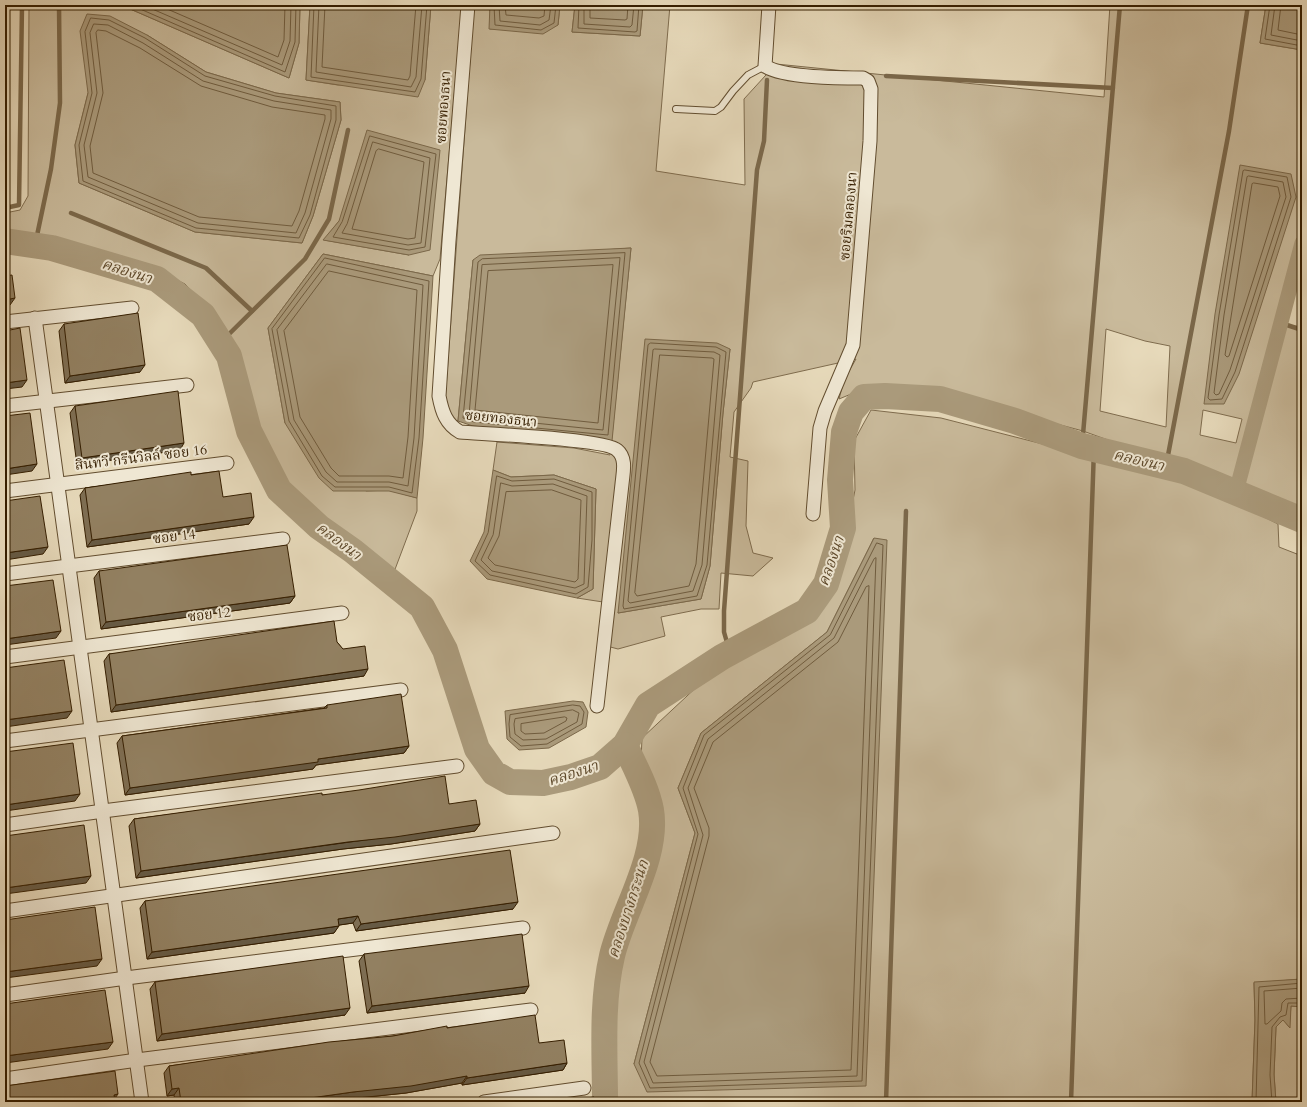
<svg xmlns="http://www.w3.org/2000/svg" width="1307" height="1107" font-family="Cardo,'Noto Serif Thai',serif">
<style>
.green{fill:#c9ba9b;stroke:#7f6c4e;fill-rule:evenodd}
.water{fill:#aa9a7b;stroke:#7b684a}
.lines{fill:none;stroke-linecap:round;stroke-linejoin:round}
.shore{stroke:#705c3e;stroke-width:1}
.stream{stroke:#7b684a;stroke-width:4.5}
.canal{stroke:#aa9a7b;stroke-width:15}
.river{stroke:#aa9a7b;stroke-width:26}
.lane-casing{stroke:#624d2f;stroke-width:8}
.street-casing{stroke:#624d2f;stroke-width:15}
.lane{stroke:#efe7d3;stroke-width:6}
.street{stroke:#efe7d3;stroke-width:13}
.wall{fill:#7e6e53;stroke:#351e00}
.shaded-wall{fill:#665a44;stroke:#351e00}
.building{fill:#928061;stroke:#351e00}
.labels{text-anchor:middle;stroke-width:4;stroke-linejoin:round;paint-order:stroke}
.street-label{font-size:14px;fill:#351e00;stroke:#efe7d3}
.water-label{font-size:15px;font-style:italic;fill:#5e492b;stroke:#efe7d3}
</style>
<rect width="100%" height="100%" fill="#e7dabb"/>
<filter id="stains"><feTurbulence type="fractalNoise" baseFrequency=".005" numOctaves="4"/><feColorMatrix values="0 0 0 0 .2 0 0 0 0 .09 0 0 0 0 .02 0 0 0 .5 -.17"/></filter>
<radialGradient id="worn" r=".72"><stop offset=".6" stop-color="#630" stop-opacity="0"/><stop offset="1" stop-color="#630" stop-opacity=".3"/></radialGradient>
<g class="green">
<path d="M29 5H121L289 78 299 43 300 5H310L306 80 338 85 425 80 431 5H462L440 259 433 276 323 254 268 328 285 423 366 491 389 490 417 498V511L394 572 358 546 282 482 269 458 258 428 238 350 211 312 185 284 151 267 49 236 5 234V213L20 210 28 196ZM147 35 206 72 276 93 340 102 341 120 313 216 302 243 195 232 79 183 75 145 88 93ZM339 221 409 255 324 240Z"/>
<path d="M474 5H490V29L558 25 560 5H575L572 32 640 36 643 5H670L656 171 745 185 744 99 776 64 1104 97 1110 5H1266L1260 43 1302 50V266L1300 264 1286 325 1302 327V510L1083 431 926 389 881 387 856 392 839 399 844 380 856 359 753 382 751 388 734 412 730 457 748 461 746 526 753 553 773 558 753 576 721 573 719 609H701L661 617 665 636 618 649 599 644 603 602 577 598 593 589 596 489 554 475 511 477 493 470 497 442 574 448 610 455 631 248 473 260 458 421 452 419 445 402ZM1106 329 1145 341 1170 346 1166 427 1100 411ZM730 349 723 413 710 566 701 599 618 613ZM1203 410 1242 419 1236 443 1200 435Z"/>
<path d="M871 410 941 418 1199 484 1278 524 1279 547 1302 556V979L1254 983 1255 1020 1252 1102H616L614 993 643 879 661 826 641 760 642 738 702 682 801 620 840 567 855 490 854 441ZM874 538 634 1064 695 833 678 788 701 733 827 632Z"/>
<path d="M1291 1006 1302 1007V1102L1300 1098 1296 1102H1276L1274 1075 1276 1027 1283 1019 1289 1027Z"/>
</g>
<g class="water">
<path d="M121 5H300L299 43 289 78Z"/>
<path d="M310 5H431L425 80 418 97 306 80Z"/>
<path d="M490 5H560L558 25 543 34 489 29Z"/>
<path d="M575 5H643L640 36 572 32Z"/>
<path d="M1266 5H1302V50L1260 43Z"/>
<path d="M87 14 110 16 147 35 206 72 276 93 340 102 341 120 313 216 302 243 195 232 79 183 75 145 88 93 80 31Z"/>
<path d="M367 130 440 150 430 250 409 255 323 240 339 221Z"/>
<path d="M1240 165 1291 174 1296 197 1239 374 1224 404H1204L1215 314Z"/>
<path d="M631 248 612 441 473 426 458 421 473 260 480 255Z"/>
<path d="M323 254 433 276 423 438 417 498 389 491H333L319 478 285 423 268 328Z"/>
<path d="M645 339 717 343 730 349 723 413 710 566 701 599 618 613Z"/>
<path d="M493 470 511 477 554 475 596 489 593 589 577 598 487 579 470 561 484 532Z"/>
<path d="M874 538 887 540 866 1086 647 1092 634 1064 695 833 678 788 701 733 827 632Z"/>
<path d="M573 701 583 702 588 712 586 727 549 748 519 750 507 739 505 711Z"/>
<path d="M1302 979V1007L1291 1006 1290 1028 1283 1020 1276 1027 1274 1074 1276 1102H1252L1255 1020 1254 982Z"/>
</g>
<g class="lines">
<g class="shore">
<path d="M131 5 285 72 295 42 296 5"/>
<path d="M143 5 282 65 290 41 291 5"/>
<path d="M158 5 278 57 284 40 285 5"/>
<path d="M314 5 311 77 415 92 421 79 427 5"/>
<path d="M319 5 316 72 411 87 416 77 422 5"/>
<path d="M325 5 322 67 408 80 410 76 416 5"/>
<path d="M494 5 495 25 541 30 554 23 556 5"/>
<path d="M499 5 500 21 540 25 549 20 551 5"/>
<path d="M505 5 506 15 539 18 544 16 545 5"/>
<path d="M579 5 578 28 635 32 637 31 639 5"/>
<path d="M584 5V24L630 27 632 25 634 5"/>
<path d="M590 5V18L625 20 627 19 628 5"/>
<path d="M1270 5 1265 39 1302 46"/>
<path d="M1275 5 1271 35 1302 41"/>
<path d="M1281 5 1278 30 1302 35"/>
<path d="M91 18 109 20 145 38 205 76 275 96 336 106V120L310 215 299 238 196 228 83 181 79 145 92 93 85 32Z"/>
<path d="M94 24 108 25 143 43 203 81 274 101 331 110V119L305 213 296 233 198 223 88 177 84 145 97 93 90 33Z"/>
<path d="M98 30 106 31 140 48 201 86 272 107 325 115V119L299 211 292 226 199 217 93 173 90 146 103 93 96 33Z"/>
<path d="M370 136 436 154 425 247 409 250 333 237 342 222Z"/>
<path d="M373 142 430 158 421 243 408 245 342 233 347 224Z"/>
<path d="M379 149 424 162 415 238 408 239 352 229 376 151Z"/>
<path d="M1245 170 1287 177 1291 197 1235 372 1222 399 1210 400 1208 398 1219 315 1243 171Z"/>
<path d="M1249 176 1283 182 1286 197 1230 370 1219 394 1216 395 1214 393 1224 315 1247 177Z"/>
<path d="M1254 183 1278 187 1280 196 1229 356 1227 357 1225 355 1252 184Z"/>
<path d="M625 253 608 435 474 422 463 418 478 262 482 259Z"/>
<path d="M325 258 429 281 419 438 412 493 389 487H335L322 476 289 421 272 329Z"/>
<path d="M620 258 603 430 475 417 469 415 482 265Z"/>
<path d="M327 264 423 285 414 438 408 486 389 482H337L326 472 294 420 277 330Z"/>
<path d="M613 265 598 423 475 410 488 271Z"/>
<path d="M329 271 417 290 408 437 403 478 389 476H339L331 468 300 417 284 331Z"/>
<path d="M651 343 716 347 726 352 707 565 697 596 624 609 623 606 648 345Z"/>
<path d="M655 349 714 352 720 355 702 565 693 591 630 603 628 601 653 350Z"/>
<path d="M660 355 712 358 714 359 696 564 689 586 637 596 635 593Z"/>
<path d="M497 476 512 481 554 479 592 492V540L588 587 576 594 490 575 475 561 488 533Z"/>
<path d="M501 483 512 486 553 484 587 496 584 584 575 588 492 571 481 560 493 535Z"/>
<path d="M552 490 581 500 578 579 575 582 495 565 488 558 499 536 506 492Z"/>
<path d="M877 543 883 545 862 1081 650 1088 639 1063 698 834 683 788 704 735 830 635Z"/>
<path d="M876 558 857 1076 653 1083 644 1062 703 835 688 788 708 739 834 638 874 559Z"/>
<path d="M869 586 851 1070 657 1076 650 1062 709 836V828L694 788 713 742 838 642 866 587Z"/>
<path d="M573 705 580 706 584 712 582 724 547 744 521 746 510 737 509 724 510 715Z"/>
<path d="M573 710 579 713 577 722 546 739 523 740 515 734 514 724 515 719Z"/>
<path d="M565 717 567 718 566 721 544 733 525 734 521 731V724Z"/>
<path d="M1302 988 1264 991 1265 1024H1267L1281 1011 1282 1003 1286 999 1302 998"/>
<path d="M1256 1102 1259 987 1302 983"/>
<path d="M1272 1102 1270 1075 1272 1027 1280 1017 1286 1015 1288 1003H1302"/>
</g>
<g class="stream">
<path d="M886 76 1113 88"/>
<path d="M5 208 19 205 22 5"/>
<path d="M71 213 206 268 252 311"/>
<path d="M35 245 51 169 60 103 59 5"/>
<path d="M1281 323 1302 330"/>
<path d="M221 342 305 259 329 219 348 130"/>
<path d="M1082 446 1120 5"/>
<path d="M1166 466 1229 131 1248 5"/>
<path d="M730 653 724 632V611L757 170 764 141 767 80"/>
<path d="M886 1102 906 511"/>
<path d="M1071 1102 1094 449"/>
</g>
<path class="canal" d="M1236 492 1302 243"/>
<g class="river">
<path d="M5 241 52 248 157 279 203 315 229 356 249 431 279 490 319 527 353 551 422 607 445 650 477 749 494 773 510 782 543 783 571 777 600 767 625 745 648 705 722 657 807 611 826 584 843 528 840 480 844 432 851 412 864 397 885 396 940 399 1015 421 1082 446 1184 471 1302 520"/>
<path d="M605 1102C605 1054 601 1003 612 956 622 912 659 857 651 810 647 788 634 765 625 745"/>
</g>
<defs>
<path id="lane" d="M676 109 715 111 721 107 733 91 748 75 765 66"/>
<g id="street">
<path d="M468 5 449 241 439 396C442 412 446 424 460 432 484 434 606 439 617 450 627 458 623 473 622 484L597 706"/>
<path d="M769 5 765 66C783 78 840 78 863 78L868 81 871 89 870 141 853 345 825 411 820 428 813 514"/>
<path d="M35 318 142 1102"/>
<path d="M5 322 132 308"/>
<path d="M5 406 187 385"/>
<path d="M5 491 227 463"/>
<path d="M5 574 283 539"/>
<path d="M5 657 342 613"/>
<path d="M5 741 401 690"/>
<path d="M5 825 103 811 457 766"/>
<path d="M5 911 553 833"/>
<path d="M5 995 126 978 523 928"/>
<path d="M5 1079 137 1060 531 1010"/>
<path d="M484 1102 584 1088"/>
</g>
</defs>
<use href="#lane" class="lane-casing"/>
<use href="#street" class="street-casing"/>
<use href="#lane" class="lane"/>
<use href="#street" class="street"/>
</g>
<g class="wall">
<path d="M64 324 140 372 65 383 59 331Z"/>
<path d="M75 406 180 450 77 465 70 413Z"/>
<path d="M191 475 223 497 249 524 87 547 80 495 85 488Z"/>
<path d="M99 571 295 596 290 603 101 629 94 578Z"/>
<path d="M337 642 364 676 111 712 104 661 109 654Z"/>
<path d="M327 705 409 746 404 753 316 765 313 769 125 795 117 743 122 736 324 708Z"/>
<path d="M322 795 449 804 480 824 475 831 391 844 343 849 136 878 129 826 134 819Z"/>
<path d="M145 901 513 909 356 931 353 923 339 925 334 933 147 959 140 908Z"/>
<path d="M364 954 525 993 367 1013 359 961Z"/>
<path d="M155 982 345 1015 157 1041 150 989Z"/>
<path d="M447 1028 539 1043 567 1063 563 1070 462 1085V1083L406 1093 348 1099 325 1102H175L174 1095 167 1096 164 1073 169 1066 393 1036Z"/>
</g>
<g class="shaded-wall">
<path d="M15 298 10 305 5 306V300Z"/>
<path d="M145 365 140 372 65 383 70 376Z"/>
<path d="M27 380 22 387 5 389V383Z"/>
<path d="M184 443 180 450 77 465 82 458Z"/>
<path d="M37 464 32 471 5 475V469Z"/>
<path d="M254 517 249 524 87 547 92 540Z"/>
<path d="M48 547 43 554 5 560V553Z"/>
<path d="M295 596 290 603 101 629 106 622Z"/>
<path d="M61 631 56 638 5 645V639Z"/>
<path d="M368 669 364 676 111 712 116 705Z"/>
<path d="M72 711 67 718 5 727V720Z"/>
<path d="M409 746 404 753 316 765 313 769 125 795 130 788 318 759Z"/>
<path d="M80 794 75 801 5 811V805Z"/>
<path d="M480 824 475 831 391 844 343 849 136 878 141 871Z"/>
<path d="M91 876 86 883 5 894V888Z"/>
<path d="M518 902 513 909 356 931 361 924Z"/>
<path d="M358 916 353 923 333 926 338 919Z"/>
<path d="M339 926 334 933 147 959 152 952Z"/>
<path d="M102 959 97 966 5 978V972Z"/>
<path d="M529 986 525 993 367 1013 372 1006Z"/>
<path d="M350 1008 345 1015 157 1041 162 1034Z"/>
<path d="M113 1042 108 1049 5 1063V1056Z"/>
<path d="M567 1063 563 1070 462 1085 467 1078Z"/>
<path d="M467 1076 462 1083 406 1093 348 1099 325 1102H282Z"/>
<path d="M179 1088 174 1095 167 1096 172 1089Z"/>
<path d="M118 1094 113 1101 114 1095Z"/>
</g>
<g class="building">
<path d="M12 275 15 298 5 300V276Z"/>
<path d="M138 313 145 365 70 376 64 324Z"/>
<path d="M20 328 27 380 5 383V331Z"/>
<path d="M178 391 184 443 82 458 75 406Z"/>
<path d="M30 413 37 464 5 469V416Z"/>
<path d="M219 471 223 497 251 493 254 517 92 540 85 488 191 472V475Z"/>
<path d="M40 496 48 547 5 553V501Z"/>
<path d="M287 545 295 596 106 622 99 571Z"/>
<path d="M53 580 61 631 5 639V586Z"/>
<path d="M334 621 337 642 343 649 365 646 368 669 116 705 109 654Z"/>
<path d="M64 660 72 711 5 720V668Z"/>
<path d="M401 694 409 746 318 759V762L130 788 122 736 327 708V705Z"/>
<path d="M73 743 80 794 5 805V752Z"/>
<path d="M445 776 449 804 476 800 480 824 395 837 348 842 141 871 134 819 322 793V795L359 790Z"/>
<path d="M84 825 91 876 5 888V836Z"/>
<path d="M510 850 518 902 361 924 358 916 338 919 339 926 152 952 145 901Z"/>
<path d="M95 907 102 959 5 972V920Z"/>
<path d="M522 934 529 986 372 1006 364 954Z"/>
<path d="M343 956 350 1008 162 1034 155 982Z"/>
<path d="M105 990 113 1042 5 1056V1004Z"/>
<path d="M535 1015 539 1043 564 1040 567 1063 467 1078V1076L411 1086 353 1092 282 1102H181L179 1088 172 1089 169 1066 329 1042 393 1036 447 1026V1028Z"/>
<path d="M115 1071 118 1094 114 1095 115 1102H5V1086Z"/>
<path d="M594 1097 595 1102H557Z"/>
</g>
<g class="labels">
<g class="street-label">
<text transform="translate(443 107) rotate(-86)" y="5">ซอยทองธนา</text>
<text transform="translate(848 216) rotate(-85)" y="5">ซอยริมคลองนา</text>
<text transform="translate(501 418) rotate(6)" y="5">ซอยทองธนา</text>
<text transform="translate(141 457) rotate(-7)" y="5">สินทวี กรีนวิลล์ ซอย 16</text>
<text transform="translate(174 536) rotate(-7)" y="5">ซอย 14</text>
<text transform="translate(209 614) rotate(-7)" y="5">ซอย 12</text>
</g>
<g class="water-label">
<text transform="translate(127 271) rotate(18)" y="5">คลองนา</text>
<text transform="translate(1139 460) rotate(14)" y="5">คลองนา</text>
<text transform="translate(339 541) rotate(37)" y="5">คลองนา</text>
<text transform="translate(831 561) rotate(-71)" y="5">คลองนา</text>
<text transform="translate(573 773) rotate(-18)" y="5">คลองนา</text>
<text transform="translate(628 909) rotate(-72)" y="5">คลองบางกระนก</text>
</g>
</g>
<rect width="1307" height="1107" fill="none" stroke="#e7dabb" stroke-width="20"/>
<rect x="6" y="6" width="1295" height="1095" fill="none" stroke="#351e00" stroke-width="2"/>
<rect x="10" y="10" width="1287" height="1087" fill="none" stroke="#351e00"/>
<rect width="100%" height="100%" filter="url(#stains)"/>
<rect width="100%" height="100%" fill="url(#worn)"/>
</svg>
